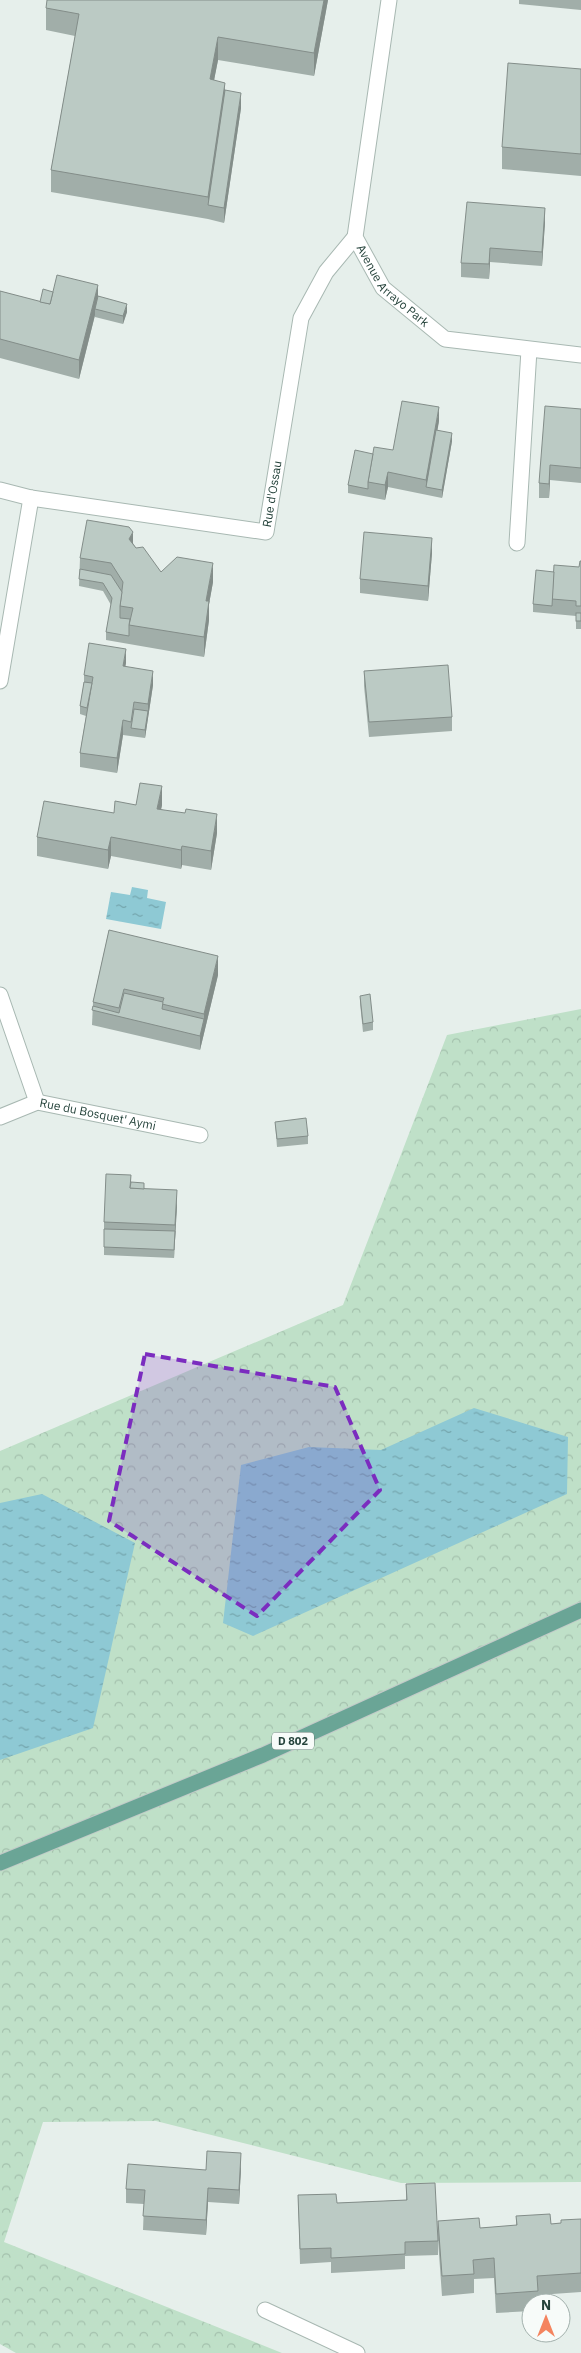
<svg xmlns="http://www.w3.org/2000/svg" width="581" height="2353" font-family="'IBM Plex Sans',sans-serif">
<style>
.forest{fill:url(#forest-crowns)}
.water{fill:url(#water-ripples)}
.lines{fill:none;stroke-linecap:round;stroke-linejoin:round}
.minor-casing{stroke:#a8b8b2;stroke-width:17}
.major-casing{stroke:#c2cac8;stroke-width:17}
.minor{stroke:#fff;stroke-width:15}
.major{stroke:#6aa596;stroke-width:15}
.wall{fill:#a1aea9}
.shaded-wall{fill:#838d89}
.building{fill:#bbcac4;stroke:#838d89}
.marked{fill:#7b2cbf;fill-opacity:0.2;stroke:#7b2cbf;stroke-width:4;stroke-dasharray:10 6;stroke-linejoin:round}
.labels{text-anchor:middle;stroke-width:5;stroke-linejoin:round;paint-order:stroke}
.shield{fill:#f7fbf9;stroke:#637a73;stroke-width:1}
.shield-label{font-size:11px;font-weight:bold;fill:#24423a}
.street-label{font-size:12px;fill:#24423a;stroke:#f7fbf9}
</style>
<defs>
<pattern id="forest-crowns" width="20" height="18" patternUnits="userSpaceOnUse" patternTransform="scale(1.25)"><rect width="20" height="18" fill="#bfe0c8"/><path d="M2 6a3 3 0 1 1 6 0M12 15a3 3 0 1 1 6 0" fill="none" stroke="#a4c1ad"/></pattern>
<pattern id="water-ripples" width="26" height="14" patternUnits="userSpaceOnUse" patternTransform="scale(1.25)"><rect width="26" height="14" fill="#8ec9d4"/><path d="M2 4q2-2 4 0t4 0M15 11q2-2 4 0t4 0" fill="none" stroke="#74a5ad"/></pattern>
</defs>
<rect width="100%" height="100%" fill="#e6efeb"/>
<path class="forest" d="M581 1009V2182L401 2183 156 2121 43 2122 4 2242 282 2353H16L0 2344V1451L343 1305 447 1035Z"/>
<g class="water">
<path d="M132 887 148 890 147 898 166 902 161 929 106 919 111 892 130 895Z"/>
<path d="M474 1408 568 1437 567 1494 253 1636 223 1623 241 1465 309 1447 381 1450Z"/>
<path d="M42 1494 135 1543 93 1728 0 1760V1503Z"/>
</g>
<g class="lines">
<defs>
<g id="minor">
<path id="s1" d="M389 0 355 237 383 288 445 339 581 355"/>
<path id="s2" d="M0 490 31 498 266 532 301 318 326 272 355 237"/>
<path d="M517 543 529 350"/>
<path d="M0 681 31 498"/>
<path d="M0 995 37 1102"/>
<path id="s3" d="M0 1117 37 1102 200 1135"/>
<path d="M265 2310 357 2353"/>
</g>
<path id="major" d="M0 1863 263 1755 581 1610"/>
</defs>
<use href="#minor" class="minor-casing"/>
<use href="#major" class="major-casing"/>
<use href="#minor" class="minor"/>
<use href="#major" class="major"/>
</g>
<g class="wall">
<path d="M328 0 314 76 218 60 214 80 241 108 224 223 208 219 51 192V170L75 36 46 30V8Z"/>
<path d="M519 0H581V10L519 4Z"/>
<path d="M581 69V176L502 169V147Z"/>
<path d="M545 208V222L542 266 490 262 489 279 461 277V263Z"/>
<path d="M0 291 40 302 53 292 98 296 127 312 123 324 95 317V315L79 379 0 358Z"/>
<path d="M581 409V483L550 480 549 498H539V483Z"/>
<path d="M439 421 437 430 452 441 442 498 388 487 385 500 348 493V485L373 454 393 450Z"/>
<path d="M133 543 136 548 161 572 213 582 209 604V620L204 657 106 640V632L111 605 103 591 79 586 80 558Z"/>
<path d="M432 553 428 601 360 593V579Z"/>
<path d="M581 561V629H576V616L533 612V604L554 572 579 567Z"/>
<path d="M126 663 125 666 153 685 145 738 123 735 117 773 80 767V753L86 716 80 714V706L84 682V675Z"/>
<path d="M364 671 452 717V731L369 737 364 686Z"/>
<path d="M136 805H162L161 809 217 833 211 870 182 865 181 869 111 856 108 869 37 856V837L114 813Z"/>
<path d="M109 930 218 975 200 1050 92 1025 93 1002Z"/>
<path d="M360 996 373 1022V1030L363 1032 360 1003Z"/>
<path d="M275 1122 308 1136V1144L277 1147Z"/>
<path d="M131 1175V1182L177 1205 174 1258 104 1255V1222Z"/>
<path d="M241 2168 239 2204 208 2202 206 2235 143 2230 144 2204 126 2203V2189L206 2170Z"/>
<path d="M406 2184 438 2241V2255L405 2256V2269L331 2273V2262L300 2264 298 2195 337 2203 406 2200Z"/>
<path d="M516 2216 551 2224 561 2223 581 2219V2292L538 2295V2303H531V2311L496 2313 494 2278 474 2279V2293L442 2296 438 2240V2221L480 2228 516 2226Z"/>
</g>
<g class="shaded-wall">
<path d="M324 0H328L314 76V53Z"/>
<path d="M218 37V60L210 101V79Z"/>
<path d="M225 83V105L208 205V197Z"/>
<path d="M241 93V108L224 223V208Z"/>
<path d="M545 208V222L542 266V252Z"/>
<path d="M490 248V262L489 279V264Z"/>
<path d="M98 285V304L95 309V315L79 379V360Z"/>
<path d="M127 304V312L123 324V316Z"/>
<path d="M439 407V421L428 487H426V480Z"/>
<path d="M452 433V441L442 498V490Z"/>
<path d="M550 465V480L549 498V484Z"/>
<path d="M388 472V487L385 500V485Z"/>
<path d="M133 532V551L129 539Z"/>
<path d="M432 538V553L428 601V586Z"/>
<path d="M213 563V582L209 604V620L204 657V637L206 601Z"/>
<path d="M126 649V663L123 680V666Z"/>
<path d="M153 671V685L145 738V730L148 711V704Z"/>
<path d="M123 720V735L117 773V758Z"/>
<path d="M162 786V805L157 828V809Z"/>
<path d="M217 814V833L211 870V851Z"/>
<path d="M111 837V856L108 869V850Z"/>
<path d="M182 846V865L181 869V850Z"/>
<path d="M218 956V975L200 1050V1036L204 1019V1014Z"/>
<path d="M177 1190V1205L174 1258 175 1225Z"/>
<path d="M241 2153V2168L239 2204V2190Z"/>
<path d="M208 2188V2202L206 2235V2220Z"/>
</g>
<g class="building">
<path d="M47 0H324L314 53 218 37 210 79 225 83 208 197 51 170 79 14 46 8Z"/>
<path d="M508 63 581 69V154L502 147Z"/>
<path d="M225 90 241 93 224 208 208 205Z"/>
<path d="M467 202 545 208 542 252 490 248 489 264 461 263Z"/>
<path d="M57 275 98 285 79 360 0 339V291L50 304Z"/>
<path d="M43 289 53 292 50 304 40 302Z"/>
<path d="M98 296 127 304 123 316 95 309Z"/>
<path d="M402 401 439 407 426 480 388 472 385 485 368 482 374 447 393 450Z"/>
<path d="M545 406 581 409V468L550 465 549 484 539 483Z"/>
<path d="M436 430 452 433 442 490 426 487Z"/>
<path d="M355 450 373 454 368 482V489L348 485Z"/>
<path d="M87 520 129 527 133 532 129 539 136 548 143 547 161 572 177 557 213 563 206 601H209L204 637 129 625 133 608 120 606 123 582 111 563 80 558Z"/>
<path d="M364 532 432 538 428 586 360 579Z"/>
<path d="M580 561H581V606H576V601L552 599 554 565 579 567Z"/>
<path d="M80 569 111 575 122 592 120 606V618L130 619 129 625V636L106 632 112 598 103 583 79 579Z"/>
<path d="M536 570 554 572 552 606 533 604Z"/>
<rect x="576" y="613" width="5" height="8"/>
<path d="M89 643 126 649 123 666 153 671 148 704 134 702 131 722 123 720 117 758 80 753 93 677 84 675Z"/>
<path d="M448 665 452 717 369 722 364 671Z"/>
<path d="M84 682 92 683 87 708 80 706Z"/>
<path d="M134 709 148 711 145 730 131 728Z"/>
<path d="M140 783 162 786 157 809 185 813 186 809 217 814 211 851 182 846 181 850 111 837 108 850 37 837 44 801 114 813 115 801 136 805Z"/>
<path d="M109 930 218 956 204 1014 162 1004 164 998 124 989 119 1008 93 1002Z"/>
<path d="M124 993 163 1002 162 1009 204 1019 200 1036 92 1010 93 1006 119 1013Z"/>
<path d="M370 994 373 1022 363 1024 360 996Z"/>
<path d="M306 1118 308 1136 277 1139 275 1122Z"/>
<path d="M106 1174 131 1175 130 1188 177 1190 175 1225 104 1222Z"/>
<path d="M131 1182 144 1183V1189L130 1188Z"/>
<path d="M104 1229 175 1231 174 1250 104 1247Z"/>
<path d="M207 2151 241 2153 239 2190 208 2188 206 2220 143 2216 145 2190 126 2189 128 2164 206 2170Z"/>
<path d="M435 2183 438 2241 405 2242V2254L331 2258V2248L300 2249 298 2195 336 2194 337 2203 407 2200 406 2184Z"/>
<path d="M550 2214 551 2224 561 2223V2220L581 2219V2273L537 2276 538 2291 496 2294 494 2258 473 2260 474 2274 442 2276 438 2221 479 2218 480 2228 517 2225 516 2216Z"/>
</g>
<path class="marked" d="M145 1354 335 1387 380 1490 257 1616 109 1521Z"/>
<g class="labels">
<rect class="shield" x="272" y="1732.5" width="42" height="17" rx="4"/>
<g class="shield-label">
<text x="293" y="1745">D 802</text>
</g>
<g class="street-label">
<text dy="4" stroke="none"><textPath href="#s1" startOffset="302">Avenue Arrayo Park</textPath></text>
<text dy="4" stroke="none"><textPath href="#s2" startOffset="308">Rue d'Ossau</textPath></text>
<text dy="4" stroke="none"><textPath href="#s3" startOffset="102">Rue du Bosquet' Aymi</textPath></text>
</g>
</g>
<g transform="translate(546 2318)"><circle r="24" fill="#f7fbf9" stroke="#a3b1ad"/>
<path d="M0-4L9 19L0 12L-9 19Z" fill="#f4845f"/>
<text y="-8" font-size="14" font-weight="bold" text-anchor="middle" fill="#24423a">N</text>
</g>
</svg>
